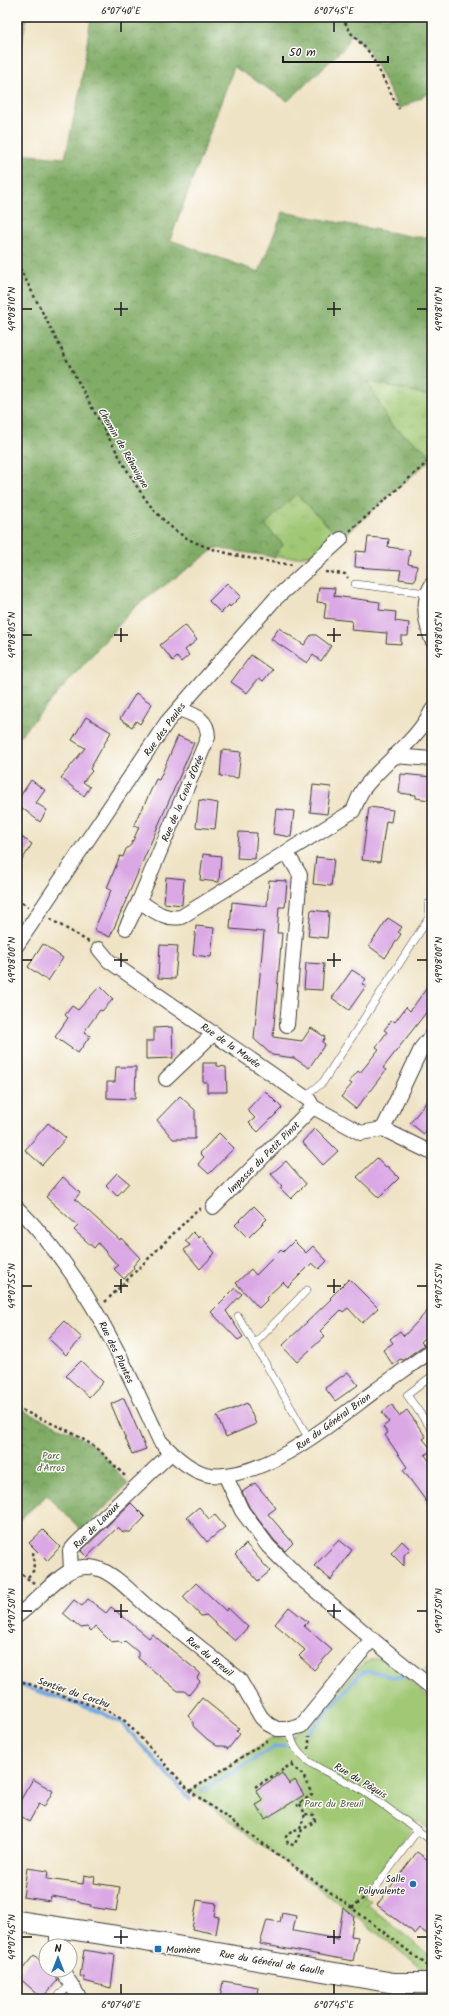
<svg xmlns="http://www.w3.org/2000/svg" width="449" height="2016" font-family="Kalam,sans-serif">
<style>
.grass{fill:url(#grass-tufts);stroke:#5e7248}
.forest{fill:url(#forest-crowns);stroke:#4e6441}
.green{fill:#a0c874;stroke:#5e7248}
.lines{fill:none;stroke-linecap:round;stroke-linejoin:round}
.stream{stroke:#73a7e0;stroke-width:4}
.building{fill:#daa8e5}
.lane-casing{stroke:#3c3a35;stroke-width:8}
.street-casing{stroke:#3c3a35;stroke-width:16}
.secondary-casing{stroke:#3c3a35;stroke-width:22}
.path{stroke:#3c3a35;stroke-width:2.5;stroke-dasharray:3 3;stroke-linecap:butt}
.lane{stroke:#fff;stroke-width:7}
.street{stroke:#fff;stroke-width:14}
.secondary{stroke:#fff;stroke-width:20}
.ticks{fill:none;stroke:#1c1c1c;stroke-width:1.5}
.poi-dot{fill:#1f6fb2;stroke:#fdfcf7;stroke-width:1.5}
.labels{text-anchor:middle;stroke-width:3;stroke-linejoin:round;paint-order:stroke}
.street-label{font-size:10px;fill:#1c1c1c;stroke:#fdfcf7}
.park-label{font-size:10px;fill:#51613f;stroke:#fdfcf7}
.poi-label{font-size:10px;fill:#1c1c1c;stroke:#fdfcf7;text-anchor:end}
.neatline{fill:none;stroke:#1c1c1c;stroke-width:1.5}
.ticks-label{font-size:10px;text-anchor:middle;fill:#1c1c1c}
</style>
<defs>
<pattern id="grass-tufts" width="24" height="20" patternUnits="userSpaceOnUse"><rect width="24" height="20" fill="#a0c874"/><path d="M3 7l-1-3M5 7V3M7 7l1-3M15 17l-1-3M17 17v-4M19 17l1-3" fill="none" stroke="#89ab64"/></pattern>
<pattern id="forest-crowns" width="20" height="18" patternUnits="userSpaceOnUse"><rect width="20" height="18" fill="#80ac66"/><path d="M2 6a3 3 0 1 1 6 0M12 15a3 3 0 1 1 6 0" fill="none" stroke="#688b53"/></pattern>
</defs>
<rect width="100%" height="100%" fill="#fdfcf7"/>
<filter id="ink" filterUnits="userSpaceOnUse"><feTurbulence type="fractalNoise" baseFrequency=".025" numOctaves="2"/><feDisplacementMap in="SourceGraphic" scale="8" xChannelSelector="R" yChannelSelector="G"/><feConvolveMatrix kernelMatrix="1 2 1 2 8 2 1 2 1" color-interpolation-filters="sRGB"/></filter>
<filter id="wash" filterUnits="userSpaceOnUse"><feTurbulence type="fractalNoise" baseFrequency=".012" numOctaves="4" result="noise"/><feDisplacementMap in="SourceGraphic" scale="16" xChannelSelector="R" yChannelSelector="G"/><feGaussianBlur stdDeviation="0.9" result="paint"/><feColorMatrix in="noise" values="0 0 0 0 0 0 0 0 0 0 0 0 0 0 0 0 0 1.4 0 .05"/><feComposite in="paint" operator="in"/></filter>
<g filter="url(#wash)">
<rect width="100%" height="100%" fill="#efe3c5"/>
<g class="grass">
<path d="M367 381 432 396V455L391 425Z"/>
<path d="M296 494 341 539C312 556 308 558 274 557L283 544 265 525Z"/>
<path d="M365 1897 371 1901 368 1905 432 1957V1970L425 1971 349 1911Z"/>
</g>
<g class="forest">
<path d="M17 17H27L17 66Z"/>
<path d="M91 17H432V92L399 109 370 53 351 34 345 47 288 101 234 67 170 240 259 272 283 212 415 237H432V396L367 381 391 425 432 455V458L341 539 296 494 265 525 283 545 274 557 216 548 135 607 17 739V154L65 158 80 90Z"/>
<path d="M17 1408 71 1432 97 1448 128 1484 82 1531 47 1495 17 1522Z"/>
</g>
<path class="green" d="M376 1658 386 1660 432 1700V1831L418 1821 365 1890V1897L349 1911 190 1791 271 1738H291L364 1663Z"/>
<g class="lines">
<g class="stream">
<path d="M427 1670 432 1674"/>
<path d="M17 1684 101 1712 123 1724 190 1799"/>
<path d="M309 1733 360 1674C375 1665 389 1682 405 1676"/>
<path d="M202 1791 273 1748 285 1745"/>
</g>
</g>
<g id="blocks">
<g class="building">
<path d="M368 537 389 539 388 547 410 550 408 564 417 566 415 581 399 579 401 570 355 567 356 551 366 552Z"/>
<path d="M227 583 241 596 230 607 229 605 221 613 209 601Z"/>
<path d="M319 587 335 588 334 596 380 602 379 610 396 612 395 621 409 623 408 636H401V644L386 643 387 633 351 630 352 621 324 618 326 603 317 602Z"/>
<path d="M185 625 197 640 185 650 189 655 181 662 177 657 173 661 160 645Z"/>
<path d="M279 628 304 645 311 635H316L331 646 321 661 313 655 307 663 271 639Z"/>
<path d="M251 655 272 670 263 681 259 678 247 693 231 682Z"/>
<path d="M136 693 152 704 140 724 136 721 132 727 120 719Z"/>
<path d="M86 717 111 732 90 769 92 771 83 782 90 787 84 796 61 778 85 748 72 740Z"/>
<path d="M178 736 194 743 110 937 94 930 111 890 107 888 120 856 123 857 126 849 131 845 139 827 134 825 140 811 141 812 156 779 159 780Z"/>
<path d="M222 750 241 752 238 778 220 776Z"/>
<path d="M401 774 432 777V797L429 796V800L416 798V795L399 793Z"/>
<path d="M31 780 45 790 36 803 47 810 40 822 17 804V801Z"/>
<path d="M313 785 331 787 327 814 310 812Z"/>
<path d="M199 800 218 803 215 829 196 827Z"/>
<path d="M369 807 393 810 391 822 386 821 380 862 362 860Z"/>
<path d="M276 809 294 811 291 837 273 834Z"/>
<path d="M239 832 257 833 255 859 237 858Z"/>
<path d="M17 834 32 844 17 868Z"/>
<path d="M203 854 221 856 219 882 200 880Z"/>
<path d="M316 857 334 859 331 886 313 884Z"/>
<path d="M166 877 184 879 182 905 164 903Z"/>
<path d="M269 880 287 881 285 907H279L277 933H282L273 1037 302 1041 311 1028 325 1037 322 1042 325 1044 309 1068 294 1058 272 1055 254 1039 264 932 230 929 232 902 267 906Z"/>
<path d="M311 910 329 912 327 938 308 936Z"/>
<path d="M388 918 402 927 398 932 401 934 385 958 369 946Z"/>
<path d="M196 926 214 928 211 957 193 955Z"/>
<path d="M43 944 63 958 48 981 28 967Z"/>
<path d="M160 945 178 946 175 979 158 978Z"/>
<path d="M306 963 324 964 322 990 304 989Z"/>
<path d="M352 970 366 979 362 984 366 986 349 1010 332 998Z"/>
<path d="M432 981V1005L383 1068 386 1070 356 1109 341 1097 352 1084 349 1082 358 1071 360 1073 379 1049 376 1047 387 1032 384 1030 392 1020 395 1022 406 1007 410 1011Z"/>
<path d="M100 986 113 999 102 1011 100 1010 84 1032 90 1036 78 1053 55 1037 68 1018 65 1015 72 1006 78 1010Z"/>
<path d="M172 1027 173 1058 146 1059V1041H154V1028Z"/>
<path d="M203 1063H217V1066L226 1067 227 1092H207V1082H203Z"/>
<path d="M116 1067H136L135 1099 107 1098V1082H115Z"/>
<path d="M265 1091 282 1108 258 1132 249 1123 255 1118 247 1110Z"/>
<path d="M432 1095V1123L424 1134 410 1123Z"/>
<path d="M180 1096 195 1110V1139H173L157 1120Z"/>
<path d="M48 1123 66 1138 42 1165 25 1150Z"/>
<path d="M315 1128 338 1151 323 1165 302 1142Z"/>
<path d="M219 1133 234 1148 209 1174 198 1164 204 1157 200 1153Z"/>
<path d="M377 1158 386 1167 387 1166 399 1178 379 1198 357 1177Z"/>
<path d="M286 1161 306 1184 291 1199 280 1188 282 1186 271 1174Z"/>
<path d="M117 1173 129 1183 117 1196 106 1185Z"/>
<path d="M63 1177 80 1193 75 1199 120 1240 121 1238 140 1258 133 1266 134 1268 124 1279 114 1269 118 1266 98 1243 94 1248 74 1230 78 1226 46 1197Z"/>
<path d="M254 1206 267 1219 248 1238 235 1225Z"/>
<path d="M193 1232 199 1238 201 1236 215 1253 200 1269 184 1250 190 1245 185 1241Z"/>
<path d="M294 1241 306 1253 313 1246 327 1261 319 1269 312 1263 288 1287 283 1282 266 1298 267 1300 259 1308 236 1283 251 1269 256 1275 281 1250 283 1252Z"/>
<path d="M349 1279 378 1308 362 1323 348 1308 343 1312 341 1310 320 1331 325 1336 297 1362 282 1346 331 1299 330 1298Z"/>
<path d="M235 1288 242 1294 226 1311 243 1337 238 1340 211 1312Z"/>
<path d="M432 1306V1331L421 1342 424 1345 403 1360 400 1359 393 1365 383 1350 393 1343 390 1339 400 1331 404 1336Z"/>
<path d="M64 1321 82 1338 66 1355 48 1338Z"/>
<path d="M81 1361 103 1382 89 1397 66 1376Z"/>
<path d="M348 1372 358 1385 335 1401 325 1388Z"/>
<path d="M124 1398 146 1449 132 1454 111 1404Z"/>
<path d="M247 1403 256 1424 226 1437 217 1416Z"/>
<path d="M392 1405 399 1416 407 1410 426 1437 423 1439 432 1450 425 1455 432 1465V1509L403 1470 407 1467 385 1435 388 1433 383 1427 389 1422 382 1412Z"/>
<path d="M255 1483 276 1508 268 1514 293 1543 285 1551 274 1540 249 1507 242 1492Z"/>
<path d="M131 1503 145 1517 131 1532H123L118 1527 87 1557 81 1551Z"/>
<path d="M199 1507 209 1519 215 1515 225 1527 207 1542 187 1517Z"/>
<path d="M43 1530 60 1547 47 1561 29 1543Z"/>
<path d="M339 1540 352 1550 331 1580 314 1566Z"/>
<path d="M402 1541 410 1549 404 1555V1566L391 1553Z"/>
<path d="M246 1544 270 1571 258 1581 235 1555Z"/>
<path d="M196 1583 226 1611 228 1608 248 1627 235 1641 206 1615 201 1616 183 1597Z"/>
<path d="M88 1599 106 1613 111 1607 149 1638 152 1634 200 1673 197 1678 200 1681 189 1695 184 1691H178L138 1658V1652L125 1641 122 1644 118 1641 111 1642 95 1626 91 1631 87 1627 81 1628 63 1613 74 1600 82 1606Z"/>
<path d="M289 1607 308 1622 304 1626 332 1650 314 1670 299 1656 305 1650 275 1624Z"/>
<path d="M202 1698 239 1728 236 1731 240 1734 228 1749 224 1746H217L207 1739 193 1726V1721L188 1716Z"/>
<path d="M282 1773 289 1784 295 1780 304 1795 265 1819 256 1805 263 1801 256 1790Z"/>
<path d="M33 1779 53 1791 44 1807 39 1804 29 1822 17 1814V1806Z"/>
<path d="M417 1852 432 1863V1937L420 1929 416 1934 377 1905Z"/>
<path d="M27 1868 48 1871 47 1879 83 1884 84 1875 95 1877 94 1883 120 1887 116 1911 90 1907 91 1905 80 1903V1901L51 1896 50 1901 23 1897Z"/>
<path d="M197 1900 216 1903 214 1916 219 1917 216 1934 192 1929Z"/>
<path d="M343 1908 354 1916 351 1936 358 1937 353 1961 260 1944 267 1920 280 1922 282 1913 296 1916 293 1931 338 1939Z"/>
<path d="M84 1950 115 1955 111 1988 84 1981V1977L80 1976Z"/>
<path d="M34 1955 46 1966V1970H50L58 1980 42 1998 17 1976Z"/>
<path d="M223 1981 258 1987 256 1999H220Z"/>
</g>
</g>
</g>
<g filter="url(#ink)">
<use href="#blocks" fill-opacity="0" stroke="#3c3a35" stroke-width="1"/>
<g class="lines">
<defs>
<g id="lane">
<path d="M355 584 427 593"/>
<path d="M305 1097 323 1082 428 919V904"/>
<path d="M238 1316 309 1439"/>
<path d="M254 1344 307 1290"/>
<path d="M432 1376 407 1395 432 1430"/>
<path d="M290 1729C291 1739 293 1746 300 1754 314 1769 342 1778 360 1789 385 1805 409 1824 432 1841"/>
<path d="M373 1891 418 1830"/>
<path d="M54 1999 70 1986"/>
</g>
<g id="street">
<path d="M432 584C422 601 425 622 432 640"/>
<path d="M394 756 432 759"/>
<path d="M287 853 300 875 287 1025"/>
<path d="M139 901C153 910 164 920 181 917L353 811C357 803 359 794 364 788 385 761 417 741 432 710"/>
<path d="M126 928 139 901 208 737C208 718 194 715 179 709"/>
<path d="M17 945 167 722 275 599 341 539"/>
<path d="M99 949 109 961 309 1100 313 1107 361 1133 383 1129 432 1153"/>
<path d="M166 1079 214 1033"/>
<path d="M383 1129 422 1047 432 1035"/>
<path d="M213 1207 313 1107"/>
<path d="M17 1208C86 1276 120 1355 160 1441 172 1454 191 1472 210 1475 263 1481 332 1423 372 1393 392 1378 412 1365 432 1350"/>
<path d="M225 1475 242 1511 268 1546 297 1575 372 1639 432 1688"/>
<path d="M71 1570 70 1551 76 1544 171 1453"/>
<path d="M17 1616C33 1604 45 1589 61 1577 103 1543 133 1603 166 1620L239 1679 261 1717 268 1724 277 1729H290L301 1726 372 1639"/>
<path d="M57 1946V1926"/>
<path d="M62 1970 80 1999"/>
</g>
<path id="secondary" d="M17 1921 116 1936 394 1983H432"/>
</defs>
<use href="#lane" class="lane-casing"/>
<use href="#street" class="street-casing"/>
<use href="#secondary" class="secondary-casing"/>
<g class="path">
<path d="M342 17 351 33 370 53 399 109"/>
<path d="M17 263C48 322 77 382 110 440 131 476 148 514 185 537 211 553 262 561 293 565"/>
<path d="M350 531 432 458"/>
<path d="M325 572 345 574 348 578"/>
<path d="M17 899 28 907"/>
<path d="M50 919 89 942"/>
<path d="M105 1302 198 1209H201"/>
<path d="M17 1408 71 1432 97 1448 127 1478"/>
<path d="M17 1571 34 1583"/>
<path d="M28 1577 34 1570 33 1550"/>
<path d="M17 1680 106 1710 125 1721 190 1791 352 1908 428 1966"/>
<path d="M309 1749V1736"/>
<path d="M291 1765 303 1775 312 1794 297 1806"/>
<path d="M255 1787 295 1762"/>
<path d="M190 1791 268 1740"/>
<path d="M300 1804 305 1814 300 1829 287 1834 286 1837 288 1844 294 1845 302 1830 315 1821 314 1815 305 1814"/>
<path d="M352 1908 365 1897"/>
</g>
<use href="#lane" class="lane"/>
<use href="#street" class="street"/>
<use href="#secondary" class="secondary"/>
</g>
</g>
<path class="ticks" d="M121 22V32M334 22V32M121 302V316M334 302V316M22 309H32M114 309H128M327 309H341M417 309H427M121 628V642M334 628V642M22 635H32M114 635H128M327 635H341M417 635H427M121 953V967M334 953V967M22 960H32M114 960H128M327 960H341M417 960H427M121 1279V1293M334 1279V1293M22 1286H32M114 1286H128M327 1286H341M417 1286H427M121 1604V1618M334 1604V1618M22 1611H32M114 1611H128M327 1611H341M417 1611H427M121 1930V1944M334 1930V1944M22 1937H32M114 1937H128M327 1937H341M417 1937H427M121 1984V1994M334 1984V1994"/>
<g class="poi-dot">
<circle cx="413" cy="1884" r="4"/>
<rect x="154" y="1945" width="8" height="8" rx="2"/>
</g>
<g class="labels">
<g class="street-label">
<text transform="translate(124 448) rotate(60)" y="4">Chemin de Réhavigne</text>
<text transform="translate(164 729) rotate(-54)" y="4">Rue des Paules</text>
<text transform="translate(182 798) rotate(-67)" y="4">Rue de la Croix d'Orée</text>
<text transform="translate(231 1045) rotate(35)" y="4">Rue de la Mouée</text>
<text transform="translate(263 1157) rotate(-45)" y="4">Impasse du Petit Pinot</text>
<text transform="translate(117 1352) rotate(64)" y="4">Rue des Plantes</text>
<text transform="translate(333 1421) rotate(-36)" y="4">Rue du Général Brion</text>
<text transform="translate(96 1525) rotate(-45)" y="4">Rue de Lavaux</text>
<text transform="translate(210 1656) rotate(39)" y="4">Rue du Breuil</text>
<text transform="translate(74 1692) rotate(19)" y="4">Sentier du Corchu</text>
<text transform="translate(361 1780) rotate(31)" y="4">Rue du Pâquis</text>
<text transform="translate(272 1962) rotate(10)" y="4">Rue du Général de Gaulle</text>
</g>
<g class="park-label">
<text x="51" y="1459">Parc<tspan x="51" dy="12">d'Arros</tspan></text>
<text x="334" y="1807">Parc du Breuil</text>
</g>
<g class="poi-label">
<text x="405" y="1882">Salle<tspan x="405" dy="12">Polyvalente</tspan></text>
<text x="166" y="1953" text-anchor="start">Momène</text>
</g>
</g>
<rect width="449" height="2016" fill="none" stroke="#fdfcf7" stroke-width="44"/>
<g transform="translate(58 1958)"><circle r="19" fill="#fdfcf7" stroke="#a3a29f"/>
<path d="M0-3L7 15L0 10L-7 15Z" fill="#1f6fb2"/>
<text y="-6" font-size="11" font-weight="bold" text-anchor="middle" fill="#1c1c1c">N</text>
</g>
<path d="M283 56v6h105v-6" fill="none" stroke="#1c1c1c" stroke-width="2"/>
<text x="289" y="56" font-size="12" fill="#1c1c1c" stroke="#fdfcf7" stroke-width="3" paint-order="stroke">50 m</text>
<rect x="22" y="22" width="405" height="1972" class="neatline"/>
<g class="ticks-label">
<text x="121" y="14">6°07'40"E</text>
<text x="334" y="14">6°07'45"E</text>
<text transform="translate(11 309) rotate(-90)" y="4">49°08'10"N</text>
<text transform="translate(438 309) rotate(-90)" y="4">49°08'10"N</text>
<text transform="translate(11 635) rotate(-90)" y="4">49°08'05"N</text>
<text transform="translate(438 635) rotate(-90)" y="4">49°08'05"N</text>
<text transform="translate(11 960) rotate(-90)" y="4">49°08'00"N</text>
<text transform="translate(438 960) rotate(-90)" y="4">49°08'00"N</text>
<text transform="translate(11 1286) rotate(-90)" y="4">49°07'55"N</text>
<text transform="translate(438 1286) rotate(-90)" y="4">49°07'55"N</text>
<text transform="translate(11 1611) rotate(-90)" y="4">49°07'50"N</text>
<text transform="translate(438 1611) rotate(-90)" y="4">49°07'50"N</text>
<text transform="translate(11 1937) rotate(-90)" y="4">49°07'45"N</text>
<text transform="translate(438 1937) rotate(-90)" y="4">49°07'45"N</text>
<text x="121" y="2008">6°07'40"E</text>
<text x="334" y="2008">6°07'45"E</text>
</g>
</svg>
